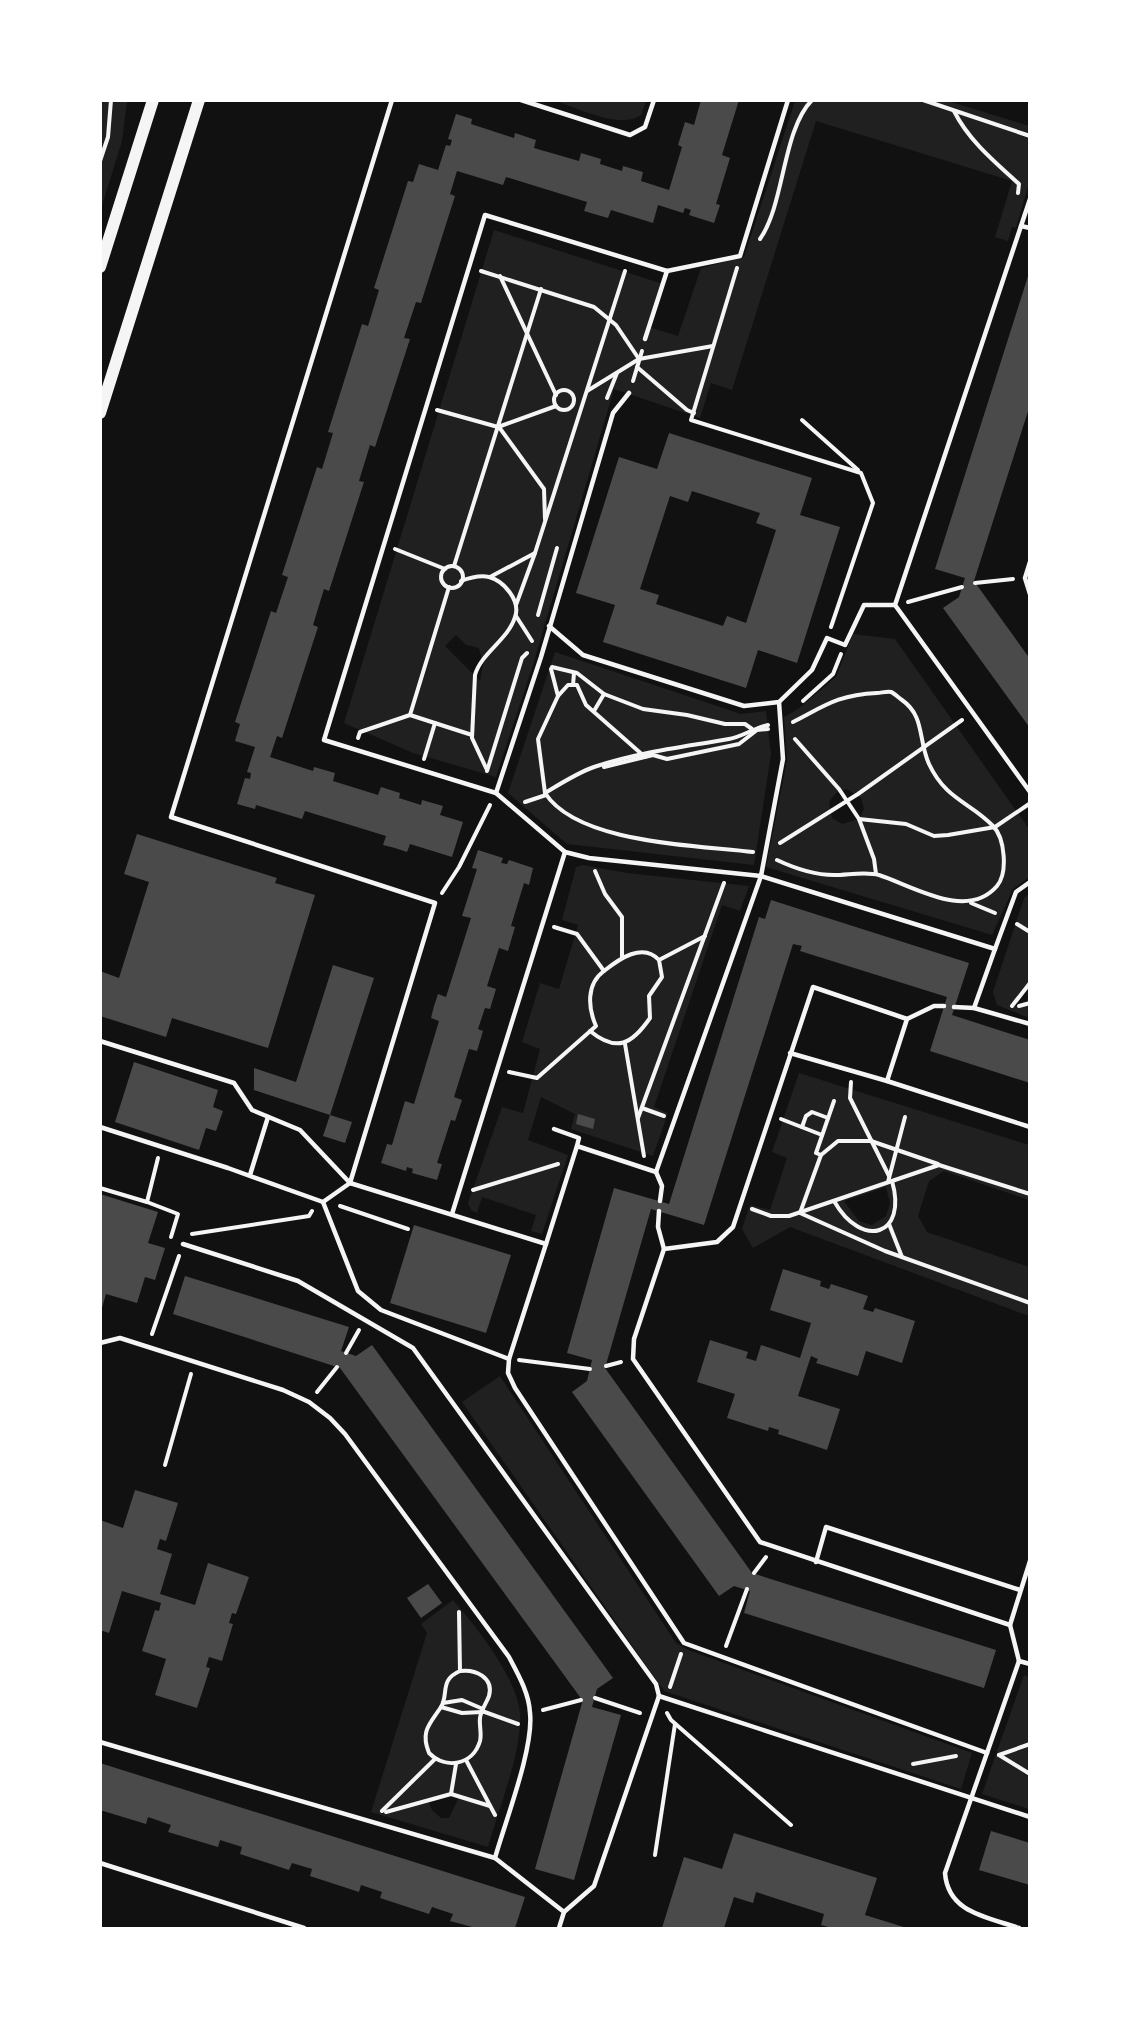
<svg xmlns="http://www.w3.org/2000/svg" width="1130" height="2029" font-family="'Noto Sans',sans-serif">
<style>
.green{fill:#202020;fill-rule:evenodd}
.building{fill:#4a4a4a;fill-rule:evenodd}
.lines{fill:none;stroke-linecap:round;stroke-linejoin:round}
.path{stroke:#f5f5f5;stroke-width:4}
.service{stroke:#f5f5f5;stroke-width:4.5}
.secondary{stroke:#f5f5f5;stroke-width:12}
</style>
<rect width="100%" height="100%" fill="#111"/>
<g class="green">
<path d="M101 101H127L122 141 101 209Z"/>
<path d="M555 101H646L641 115C619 130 579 108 555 101Z"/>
<path d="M795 101H948L1029 126V183L1016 228 1012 227 1008 241 995 237 1012 181 816 121 732 390 711 383 700 418 614 389 533 665 496 777 413 753 344 723 494 230 663 284 649 327 678 336 701 268 744 257ZM456 635 466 645 479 648 483 664 480 681 445 646Z"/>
<path d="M853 634 895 639 1029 829V877L1013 889 992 935 766 867 787 760 784 717 798 709 836 677ZM847 789 861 798 864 809 859 819 842 824 832 818 829 802 836 793Z"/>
<path d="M555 652 741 714 766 711 771 754 754 865 567 844 508 793Z"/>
<path d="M583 865 627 873 749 886 740 911 722 905 654 1107 668 1113 653 1156 571 1129 575 1114 541 1097 528 1140 568 1155 542 1234 531 1231 536 1215 482 1197 477 1213 471 1210 468 1203 502 1107 523 1113 540 1049 522 1042 540 983 559 989 578 925 562 920 576 867Z"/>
<path d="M1029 894V982L1012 1007 1029 1003V1018L997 1005 993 992 1024 898Z"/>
<path d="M799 1073 1029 1145V1200L944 1171 929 1181 918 1216 927 1232 1029 1267V1316L790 1227 753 1248 742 1229 750 1205 770 1210 787 1158 772 1152ZM886 1187 890 1203 886 1216 872 1225 859 1221 844 1201Z"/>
<path d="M500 1376 676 1643 688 1650 972 1753 961 1789 664 1691 462 1402Z"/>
<path d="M453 1600C476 1626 517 1678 520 1713 523 1749 498 1811 488 1847L371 1812 427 1633 421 1624ZM450 1794 459 1797 449 1818H441L432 1810 428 1800Z"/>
<path d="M1024 1675 1029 1677V1809L982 1794Z"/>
</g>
<g class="building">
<path d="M701 100H739L722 155 730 158 716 204 720 205 714 223 689 215 691 210 685 208 683 213 658 205 653 223 611 210 608 218 584 211 587 202 506 177 503 185 457 171 450 194 455 196 421 303 416 302 404 338 410 339 375 447 370 445 359 481 364 482 329 591 324 589 313 625 318 627 282 738 277 736 270 757 313 771 314 767 335 773 333 781 378 795 381 787 400 793 399 798 421 805 422 800 443 806 440 815 463 822 452 857 410 844 407 852 395 848 383 845 386 836 305 811 302 819 256 805 255 809 237 804 245 778 250 779 251 773 247 772 255 747 235 741 240 724 235 722 271 611 276 613 288 577 282 575 317 467 322 469 333 433 328 432 362 324 368 326 379 290 374 288 408 181 413 182 419 164 438 170 446 145 450 146 452 140 448 139 456 114 472 119 471 124 514 138 515 133 536 140 534 148 579 161 581 153 601 159 600 164 622 171 623 166 643 172 641 181 669 190 682 147 678 145 685 122 694 125Z"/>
<path d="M1029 273 1030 405 974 581 1030 659V728L943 608 959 597 965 578 935 569Z"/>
<path d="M669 433 812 478 800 515 840 527 797 663 758 650 746 688 603 642 615 605 576 593 619 457 657 469ZM692 491 760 513 756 523 776 530 746 623 727 616 723 626 656 604 659 595 640 589 670 496 688 502Z"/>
<path d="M137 834 277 878 275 883 315 895 268 1048 172 1018 166 1037 100 1016V971L119 978 149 882 124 874Z"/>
<path d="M478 850 503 858 501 863 507 864 509 860 533 868 529 885 524 883 511 926 515 927 508 951 499 948 487 986 496 989 490 1009 485 1008 478 1029 483 1031 477 1051 469 1049 454 1097 462 1100 455 1121 451 1120 437 1163 442 1164 437 1180 412 1173 413 1169 407 1167 406 1171 381 1163 387 1144 392 1145 405 1101 414 1104 439 1021 431 1018 434 1006 438 994 446 997 471 918 462 916 477 869 472 868Z"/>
<path d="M771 900 969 963 952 1015 1030 1040V1083L930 1051 947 997 800 951 802 946 793 944 704 1225 651 1209 605 1368 752 1573 996 1650 984 1688 744 1613 750 1591 734 1586 719 1596 572 1392 587 1381 592 1360 567 1353 614 1188 669 1204 759 917 765 919Z"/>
<path d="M333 965 374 978 330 1115 254 1090V1068L296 1082Z"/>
<path d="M134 1062 218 1090 213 1107 223 1111 216 1131 206 1128 199 1150 115 1122Z"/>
<path d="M578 1114 595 1119 593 1129 576 1124Z"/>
<path d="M330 1115 352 1122 345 1143 323 1136Z"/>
<path d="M100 1194 158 1212 148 1243 165 1248 155 1280 145 1277 137 1303 106 1294 101 1311Z"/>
<path d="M414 1225 511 1255 486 1333 390 1303Z"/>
<path d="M783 1269 821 1281 820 1286 829 1289 831 1284 868 1296 863 1309 873 1312 875 1308 915 1321 902 1363 866 1351 858 1376 816 1363 818 1359 811 1356 798 1396 840 1409 827 1450 778 1434 779 1430 769 1427 768 1431 727 1418 735 1394 697 1382 710 1340 748 1352 746 1358 756 1361 761 1345 800 1358 811 1323 770 1310Z"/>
<path d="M185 1276 349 1327 341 1351 356 1356 372 1345 613 1678 597 1689 592 1707 621 1715 574 1880 535 1869 582 1703 580 1697 340 1368 173 1314Z"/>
<path d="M135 1490 178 1503 166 1541 160 1539 157 1549 172 1554 160 1594 195 1605 208 1563 249 1577 236 1614 232 1613 229 1623 233 1624 222 1661 209 1657 206 1667 210 1668 197 1708 155 1695 166 1659 142 1651 155 1610 159 1611 161 1603 122 1591 109 1633 100 1630V1520L123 1528Z"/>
<path d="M428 1584 442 1603 421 1618 407 1598Z"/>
<path d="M100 1763 525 1897 515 1928H476L450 1921 453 1914 432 1907 429 1914 380 1898 382 1892 361 1885 359 1892 310 1876 312 1869 292 1863 289 1870 240 1854 242 1847 220 1840 218 1847 168 1832 171 1825 148 1817 146 1824 100 1810Z"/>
<path d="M991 1831 1030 1843V1885L979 1870Z"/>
<path d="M734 1833 877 1878 865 1915 907 1928H832L821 1925 824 1914 756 1892 753 1903 734 1897 724 1928H662L684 1857 722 1869Z"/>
</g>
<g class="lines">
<g class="path">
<path d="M923 100 1030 136"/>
<path d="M954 111C969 141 995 162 1019 184L1018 193"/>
<path d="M100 161 108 137 111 100"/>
<path d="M760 239C785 203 782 131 812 100"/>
<path d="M737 268 691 420 861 473 873 503 831 627"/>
<path d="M481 271 594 307 616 325 639 359"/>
<path d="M500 276 556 395"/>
<path d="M637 367 687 410 694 413"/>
<path d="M633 381 642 351"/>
<circle cx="564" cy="400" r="10"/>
<path d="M587 391 639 359 713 346"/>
<path d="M607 398 617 373"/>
<path d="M437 410 498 427 556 406"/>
<path d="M802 420 858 470"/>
<path d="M499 427 544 489 545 519"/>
<path d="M395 549 445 569"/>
<path d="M535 553 625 271"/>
<path d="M454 566 541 289"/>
<circle cx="452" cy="577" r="11"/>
<path d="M490 577 535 553 516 605"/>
<path d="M461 581C469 578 480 575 489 577 504 581 521 601 515 617 508 640 481 653 475 675L472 738 487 770"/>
<path d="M975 583 1013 579"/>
<path d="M449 587 410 715 472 735"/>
<path d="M908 602 962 587"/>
<path d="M538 615 557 548"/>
<path d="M516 616 532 641"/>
<path d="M552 667 577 673 604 694 643 709 687 715 725 724H745L752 729"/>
<path d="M551 669 558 696"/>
<path d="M573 685 574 673"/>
<path d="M803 701 833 674 841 654"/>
<path d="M594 711 604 694"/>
<path d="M358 738 360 732 410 715"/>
<path d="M795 739 839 789 859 819 906 824 934 836 948 835 995 827 1029 804"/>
<path d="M645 757 586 705 577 685H568L558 696 538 739 545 793C578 844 697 845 753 852"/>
<path d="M424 759 435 723"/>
<path d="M604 767 653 755 667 759 739 744 757 730 768 729"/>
<path d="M487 771 522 658 527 653"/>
<path d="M545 793C560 784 577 773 594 767 638 752 684 747 729 739 742 737 754 728 768 725"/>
<path d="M525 802 546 795"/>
<path d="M859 819 874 859 876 874"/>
<path d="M780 843 858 794 962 720"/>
<path d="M777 860C794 868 815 875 834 875 848 875 866 871 879 875 913 886 967 921 997 886 1008 873 1005 838 993 826 970 802 946 800 929 764 918 740 925 716 902 700 899 698 894 693 891 692 887 691 881 693 877 693 838 695 826 705 793 722"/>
<path d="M595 871 605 894 622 917V958"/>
<path d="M442 893 459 867 490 805"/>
<path d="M971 903 995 913"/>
<path d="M1017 924 1030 932"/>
<path d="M554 927 577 934 604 971C619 959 643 942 659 960L705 936"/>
<path d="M1012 1006 1030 983"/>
<path d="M1019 1006 1030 1003"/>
<path d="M590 1031C617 1053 632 1044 650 1018L649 996 662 977 659 960"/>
<path d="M625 1044 644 1156"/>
<path d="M509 1072 537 1078 596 1026C588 1008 586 984 604 971"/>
<path d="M851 1082 850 1098 889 1176"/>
<path d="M834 1101 816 1153 821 1155 800 1213 885 1251 1030 1303"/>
<path d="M642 1108 664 1116"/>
<path d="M638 1118 724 883"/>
<path d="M781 1119 822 1135"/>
<path d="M802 1127 806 1116 812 1112 828 1118"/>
<path d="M821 1155 838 1141H871L938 1164"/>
<path d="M158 1158 147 1202 178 1214 171 1237"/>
<path d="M888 1182 905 1117"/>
<path d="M100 1188 147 1202"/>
<path d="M473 1190 558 1164"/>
<path d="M834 1201C862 1250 908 1236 892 1181"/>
<path d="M340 1206 408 1229"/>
<path d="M752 1209 771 1216H789L939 1165 1030 1194"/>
<path d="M889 1224 902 1257"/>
<path d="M192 1234 309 1216 312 1211"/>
<path d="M152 1334 179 1256"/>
<path d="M346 1353 359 1330"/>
<path d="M519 1360 590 1369"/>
<path d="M606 1366 621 1362"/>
<path d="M317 1392 337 1367"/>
<path d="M165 1465 191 1374"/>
<path d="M754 1573 766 1557"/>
<path d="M459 1612 460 1671"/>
<path d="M726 1646 747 1589"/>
<path d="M460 1671C475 1669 494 1677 489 1696 486 1704 481 1710 480 1718 479 1726 482 1733 480 1741 473 1765 446 1770 429 1753 420 1731 430 1724 441 1707 449 1694 439 1680 460 1671Z"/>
<path d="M670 1687 681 1654"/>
<path d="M595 1698 640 1713"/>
<path d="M443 1703 462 1700 483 1709"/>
<path d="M441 1707 462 1713 482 1712"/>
<path d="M543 1710 581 1700"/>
<path d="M482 1711 518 1724"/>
<path d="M667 1713 671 1720 791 1825"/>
<path d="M999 1755 1030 1744"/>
<path d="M999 1755 1030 1774"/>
<path d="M466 1760 495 1815"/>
<path d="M913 1764 956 1756"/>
<path d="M451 1794 456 1764"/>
<path d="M382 1811 435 1759"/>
<path d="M386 1812 451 1794 490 1806"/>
<path d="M655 1855 675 1724"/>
</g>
<g class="service">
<path d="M521 100 630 135 645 127 654 100"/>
<path d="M1021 226 1030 199"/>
<path d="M1030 228 1021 226 895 605 1030 792"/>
<path d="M645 339 667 271"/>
<path d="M1030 562 1025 578 1030 594"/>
<path d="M549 626 583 655 744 706 779 702 812 670 827 638 845 645 864 605H895"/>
<path d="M496 793 541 657 613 413 629 393"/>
<path d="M565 852 589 858 761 876 783 759 779 702"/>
<path d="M995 949 1016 892 1030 882"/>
<path d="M954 1007 974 1008"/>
<path d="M907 1019 934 1006H944"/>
<path d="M100 1041 234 1083 252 1110 300 1130 350 1183 435 903 171 817 392 100"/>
<path d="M790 1053 887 1081"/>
<path d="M100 1127 228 1168 323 1202 350 1183 546 1244 509 1359 508 1373 515 1388 684 1643 987 1753 1019 1661 1030 1664"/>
<path d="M554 1129 579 1138 577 1146"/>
<path d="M656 1172 662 1186 660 1201"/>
<path d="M250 1175 268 1117"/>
<path d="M323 1202 358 1291 381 1310 509 1359"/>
<path d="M659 1211 658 1227 664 1249"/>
<path d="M452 1214 565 852 496 793 324 740 485 215 667 271 740 256 788 100"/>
<path d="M183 1244 298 1281 413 1348 656 1684 659 1696 594 1886 564 1912"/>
<path d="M546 1244 577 1146 656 1172 761 876 995 949 974 1008 1030 1024"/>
<path d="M100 1343 120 1338 283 1390 309 1402 330 1418 345 1434 509 1657C518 1674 529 1693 530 1713 534 1748 505 1822 495 1858L564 1912 559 1928"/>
<path d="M816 1562 826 1527 1020 1590"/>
<path d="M1010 1625 760 1542 633 1359 634 1339 664 1249 717 1242 733 1227 813 987 907 1019 887 1081 1030 1127"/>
<path d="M1019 1661 1010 1625 1030 1561"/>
<path d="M659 1696 1030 1817"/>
<path d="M100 1742 495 1858"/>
<path d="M987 1753 945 1873C948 1913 987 1917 1019 1928"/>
<path d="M100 1863 304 1928"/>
</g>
<g class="secondary">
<path d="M100 267 153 100"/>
<path d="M100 413 199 100"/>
</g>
</g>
<rect width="1130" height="2029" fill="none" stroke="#ffffff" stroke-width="204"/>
</svg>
